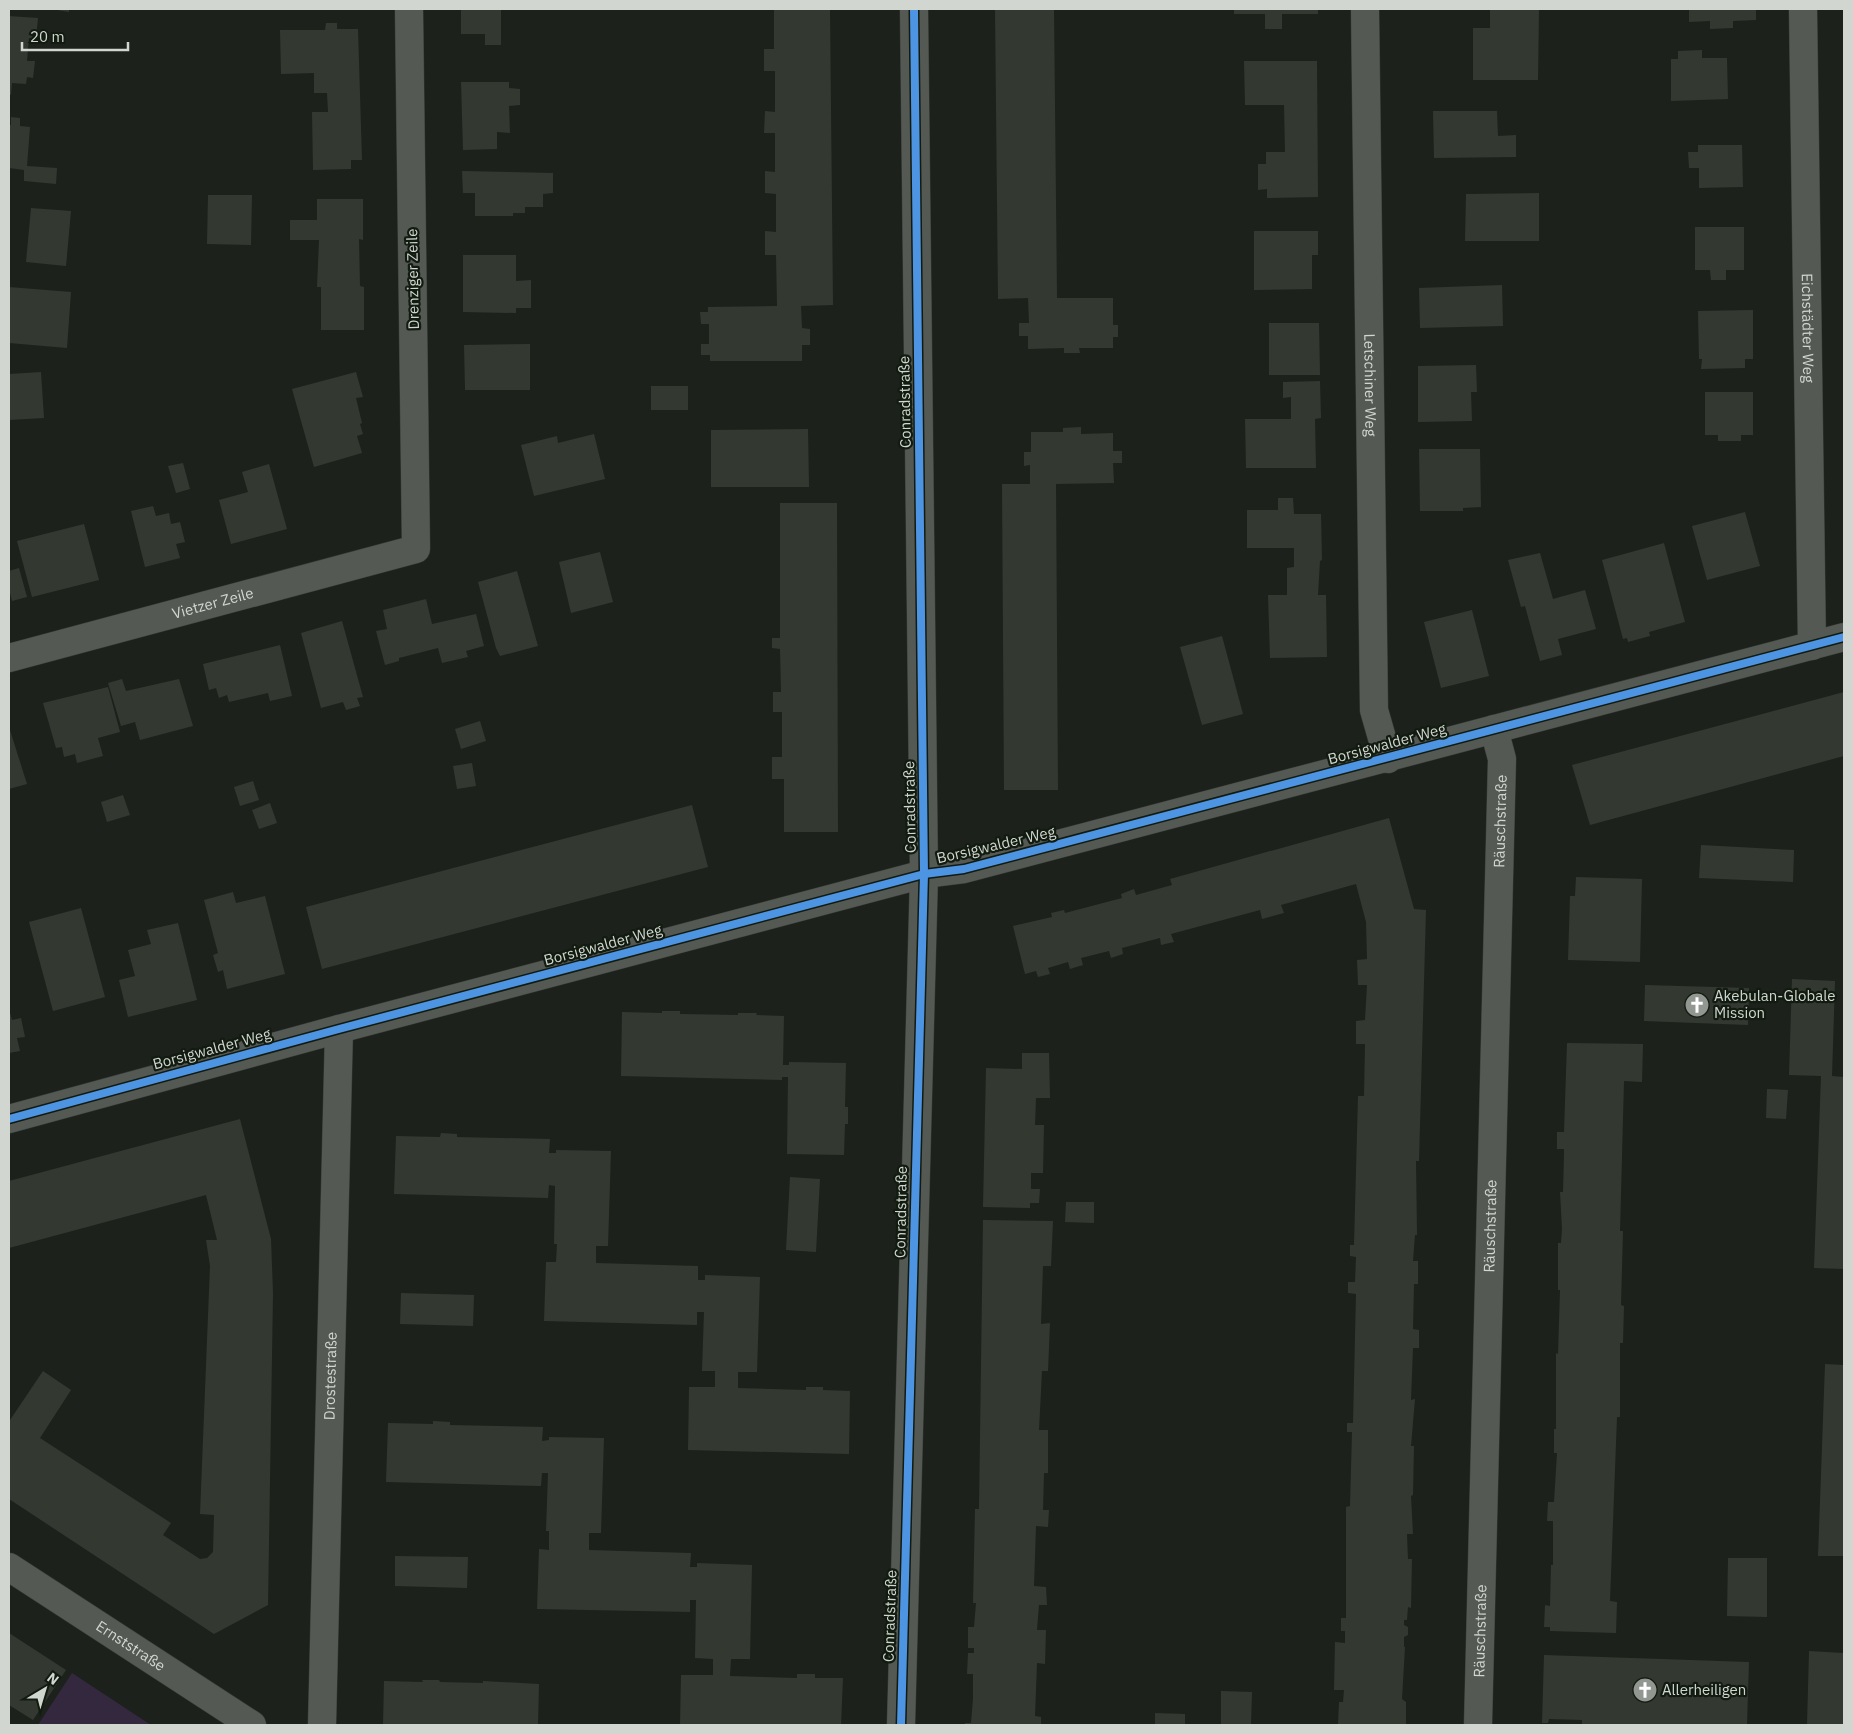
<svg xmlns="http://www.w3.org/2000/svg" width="1853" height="1734" font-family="'IBM Plex Sans',sans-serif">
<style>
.green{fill:#34283f}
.building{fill:#333931}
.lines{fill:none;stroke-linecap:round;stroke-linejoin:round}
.minor-casing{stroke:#373b37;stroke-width:29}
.minor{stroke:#555954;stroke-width:28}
.cycleway-casing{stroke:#121b10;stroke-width:11}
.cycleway{stroke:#4d94e3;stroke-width:8}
.labels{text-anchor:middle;stroke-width:4.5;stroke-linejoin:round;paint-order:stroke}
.street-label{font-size:15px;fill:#d1d7d0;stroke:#121b10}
.poi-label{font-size:15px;fill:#d1d7d0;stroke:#121b10;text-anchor:start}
</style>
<rect width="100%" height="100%" fill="#1c211c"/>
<path class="green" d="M72 1673 151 1725H38Z"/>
<g class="building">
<path d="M51 9H69V12Z"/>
<path d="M461 9H501V45H485V34H461Z"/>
<path d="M774 9H830L833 305 801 306 802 328 810 329V345H802V361H710V355H701V344H709V324H701L700 312H708V307L777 306 776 255H765V231L776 232V194L765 193V171L775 172V133H764L765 111 775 112V71H764V49H774Z"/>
<path d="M995 9H1054L1057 298H1113V325H1118V337H1113V348H1079L1080 353H1064V348L1028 349V336H1019V323H1029L1028 298 998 299Z"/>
<path d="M1234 9H1318V14H1282V29H1265V14H1234Z"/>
<path d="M1490 9H1539L1538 80H1473V28H1490Z"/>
<path d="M1689 9H1756V20L1733 21V28L1710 29V21L1689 22Z"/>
<path d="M9 16 38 18 36 39 29 38 27 61H35L33 78 27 77 26 84 12 83 11 95 9 94Z"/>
<path d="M326 23H337V29H358L362 160H351V169L313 170 312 112H328L327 93H314V73L281 74 280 30H325Z"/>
<path d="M1702 50V58H1727L1728 99 1671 101V59H1678V51Z"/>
<path d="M1244 61H1317L1318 197 1267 198V189L1258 190V164H1266V152H1285L1284 105H1245Z"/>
<path d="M461 82H509V88L520 89V105L509 106 510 133 497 132V149L463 150Z"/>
<path d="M1433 111H1497L1498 136 1516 135V157L1434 158Z"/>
<path d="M11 117 20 118V126L30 127 27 166 57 168 56 184 24 181V170L9 168V125H11Z"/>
<path d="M1698 145H1742L1743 187 1699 188V168H1689L1688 152H1698Z"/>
<path d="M462 171 553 173V193L543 194V207H525V213H513V216H475V193H463Z"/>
<path d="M1539 193V241H1465L1466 194Z"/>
<path d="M208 195H252L251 245 207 244Z"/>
<path d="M317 199H363V240L359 239 360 286 364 287V330H321V287H317L319 240H290V220H317Z"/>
<path d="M31 208 71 211 66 266 26 262Z"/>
<path d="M1695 227H1744V270H1726V280H1711L1710 270H1695Z"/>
<path d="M1254 231H1318V255H1312V289L1254 290Z"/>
<path d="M463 255H516V281L531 280V308H516V313L463 312Z"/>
<path d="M1502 285 1503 326 1420 328 1419 288Z"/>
<path d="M9 287 71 292 67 348 9 343Z"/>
<path d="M1753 310V359H1745V368L1701 369 1702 359H1699L1698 311Z"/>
<path d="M1269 323H1319L1320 375H1269Z"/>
<path d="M530 344V390H465L464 345Z"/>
<path d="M1476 365 1477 392H1471L1472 421 1418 422V366Z"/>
<path d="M41 372 44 418 9 420V374Z"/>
<path d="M356 372 363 397 356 398 362 423 360 424 363 434 357 436 362 453 314 467 292 389Z"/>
<path d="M1320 381 1321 418 1315 419 1316 468H1246L1245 419H1291V397L1283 398V382Z"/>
<rect x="651" y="386" width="37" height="24"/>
<path d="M1705 392H1753V435H1741V441H1718V435H1705Z"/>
<path d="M1081 427V434L1113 433V451H1122V463H1113L1114 483 1056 484 1058 790H1004L1002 484H1030V465L1024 466V452H1031V432H1063V428Z"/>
<path d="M808 429 809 487H711V430Z"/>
<path d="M594 434 605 479 534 496 521 445 557 436 558 443Z"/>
<path d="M1419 449H1480L1481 507 1463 508V511H1420Z"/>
<path d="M183 463 190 489 176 493 168 466Z"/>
<path d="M269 464 287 529 231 544 219 500 248 492 242 472Z"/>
<path d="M1278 498H1293L1294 514H1321L1322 560 1320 561 1318 595H1326L1327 657 1270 658 1268 595H1287V568L1294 567V548H1247V510H1278Z"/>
<path d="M780 503H837L838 832H784V779H772V757H782V712H773V692H781L780 649 772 648V638H780Z"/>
<path d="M153 506 156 516 169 513 171 524 180 522 185 542 176 544 180 558 145 567 131 511Z"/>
<path d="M1745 512 1760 566 1707 580 1692 526Z"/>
<path d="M84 524 99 580 32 597 17 541Z"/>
<path d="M1664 543 1685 622 1649 632 1650 636 1628 642 1627 638 1623 639 1602 560Z"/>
<path d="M600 552 613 602 571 613 559 562Z"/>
<path d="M1540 553 1553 599 1585 590 1596 629 1558 639 1562 655 1540 661 1525 606 1521 607 1508 560Z"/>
<path d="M19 568 27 597 12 601 9 589V571Z"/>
<path d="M517 571 538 646 500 656 496 648 478 582Z"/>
<path d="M426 599 432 624 476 614 484 646 466 651 468 657 442 663 438 648 399 658V661L385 665 376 631 387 629 383 610Z"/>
<path d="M1472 610 1489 676 1441 688 1424 622Z"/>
<path d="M342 621 363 697 357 698 360 706 346 710 343 702 321 708 301 633Z"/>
<path d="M1222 636 1243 714 1202 725 1180 647Z"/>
<path d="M280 645 292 696 270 701 268 693 229 702 227 695 219 698 216 688 209 690 203 664Z"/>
<path d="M122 679 126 691 179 679 193 726 140 740 135 722 121 726 108 683Z"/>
<path d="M108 687 120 732 98 738 103 756 77 763 75 754 64 757 62 747 56 748 43 703Z"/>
<path d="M1844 692V756L1590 825 1572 765Z"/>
<path d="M480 721 486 741 461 749 455 729Z"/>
<path d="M9 727 27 784 9 789Z"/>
<path d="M472 763 476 786 457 789 453 766Z"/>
<path d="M253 781 259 800 240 806 234 787Z"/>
<path d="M123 795 130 815 107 822 101 802Z"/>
<path d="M270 803 277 823 259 829 252 810Z"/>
<path d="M692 805 708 867 322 969 306 907Z"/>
<path d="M1389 818 1414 909 1426 910 1419 1161H1416L1417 1235H1415L1413 1261H1418V1284H1414L1413 1329 1419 1330V1348H1413L1411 1400 1415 1399 1411 1446H1414L1413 1495 1411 1496 1413 1534H1407L1408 1559H1412L1411 1608 1408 1607 1407 1620H1404V1625L1408 1627V1635L1404 1637V1647H1405L1402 1699 1406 1702V1725H1338L1339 1702H1343L1344 1690H1334L1335 1642 1345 1643V1631H1341V1618H1346V1507L1350 1506 1352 1432H1347V1423H1353L1356 1294 1348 1293V1282H1355L1356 1257 1350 1256V1245H1354L1358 1096H1364L1365 1044H1356V1021L1365 1020 1367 985H1358L1357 960 1367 959 1366 922 1356 884 1281 905 1284 913 1262 919 1260 910 1171 934 1174 942 1161 945 1160 938 1122 948 1123 954 1111 958 1109 951 1081 958 1083 965 1070 969 1068 962 1048 968 1050 974 1038 977 1036 971 1025 974 1013 926 1052 917 1051 913 1064 910 1065 913 1122 898 1121 894 1134 889 1136 895 1172 885 1170 879Z"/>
<path d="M1701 845 1794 850 1793 882 1699 878Z"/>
<path d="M1576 877 1642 879 1640 962 1568 960 1570 896H1575Z"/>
<path d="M233 892 236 903 265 896 285 974 227 989 223 970 218 972 213 955 218 953 204 900Z"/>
<path d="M81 908 105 997 53 1011 29 922Z"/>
<path d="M178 923 197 1000 128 1017 119 980 135 976 128 950 151 944 147 930Z"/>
<path d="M1792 979 1835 981 1832 1076 1844 1077V1269L1814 1268 1821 1076 1789 1075Z"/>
<path d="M1645 985 1749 988 1748 1025 1644 1021Z"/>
<path d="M9 1009 12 1020 21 1018 25 1037 17 1038 20 1051 9 1053Z"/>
<path d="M662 1011H680V1014L738 1015V1013H757L756 1015 784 1016 783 1065H789V1062L846 1063 845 1107H848V1124H845L844 1155 787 1154 788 1077H782V1080L621 1076 622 1012 662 1013Z"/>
<path d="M1567 1043 1643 1044 1642 1082 1624 1081 1620 1231H1623L1621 1305 1624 1306 1623 1343H1620V1417H1617L1610 1601 1617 1602 1616 1633 1550 1631V1627H1544L1545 1605 1550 1606 1551 1565H1553V1521H1547L1548 1502H1554L1557 1453H1554V1429H1556V1353L1558 1354 1560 1290H1558V1243H1561L1562 1229 1560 1192H1563L1564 1155V1149H1557V1132H1564Z"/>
<path d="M1022 1053H1049L1050 1098H1036L1035 1125H1044L1043 1173H1031V1189H1040L1039 1203H1030V1208L983 1207 986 1068 1022 1069Z"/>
<path d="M1767 1089 1788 1090 1786 1119 1766 1118Z"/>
<path d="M240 1119 271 1239 273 1293 268 1605 214 1634 9 1499V1418L10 1420 43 1371 71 1390 40 1438 171 1523 163 1535 200 1559 207 1558 213 1552 214 1515 200 1514 210 1266 206 1240H217L206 1195 9 1248V1181Z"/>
<path d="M441 1133 457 1134V1137L550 1139 549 1153H556V1150L611 1151 608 1246H596V1263L698 1266V1280H705V1275L760 1277 757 1372H738V1388L806 1390V1387H823V1390L850 1391 849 1454 688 1450 689 1387H715V1371H702L704 1312H697V1325L544 1321 546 1262H556L557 1244H554L555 1186 549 1185 548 1198 394 1194 396 1136 440 1137Z"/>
<path d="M790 1177 820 1179 816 1252 786 1250Z"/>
<path d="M1066 1202H1094V1223L1065 1222Z"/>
<path d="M983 1220 1053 1221 1051 1266H1043L1041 1324 1050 1323 1048 1371H1042L1039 1430H1048V1473H1044L1043 1510H1049L1048 1527 1036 1526 1034 1586 1046 1587 1047 1605H1039L1037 1630H1046L1045 1664 1037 1663 1035 1716 1041 1717V1725H965V1723H971L973 1698V1674H967L968 1653H974V1648H968V1627H974L976 1603H973L975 1509H979Z"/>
<path d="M401 1293 474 1295 473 1326 400 1324Z"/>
<path d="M1825 1364 1844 1365V1556H1818Z"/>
<path d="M433 1421 450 1422V1425L543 1427 542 1441 549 1440V1437L604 1438 601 1533H589V1550L691 1553 690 1567H697V1563L752 1565 750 1659H731L730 1676 797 1678V1674H815V1678H843L841 1725H680L681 1675H713V1659L695 1658 696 1600H690V1612L537 1609 539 1549 549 1550V1531H546L548 1473H542L541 1486 386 1482 388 1423 433 1424Z"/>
<path d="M395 1556 468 1557 467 1588 395 1586Z"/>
<path d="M1728 1558H1767V1617L1727 1616Z"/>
<path d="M9 1633 66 1670 33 1720 9 1705Z"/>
<path d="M1809 1651 1844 1653V1725H1807Z"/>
<path d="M1544 1655 1749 1662 1747 1725H1618L1582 1724V1720L1549 1719 1548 1723H1542Z"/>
<path d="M422 1680H439L440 1682 483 1683V1681L539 1684 538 1725H383L384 1681 423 1682Z"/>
<path d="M1221 1691 1252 1692 1251 1725H1221Z"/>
<path d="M1155 1713 1185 1714V1725H1155Z"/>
</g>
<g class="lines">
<defs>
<g id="minor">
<path id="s1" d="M1365 9 1374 710 1388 759"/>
<path id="s2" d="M1803 9 1812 646"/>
<path id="s3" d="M9 658 416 549 409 9"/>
<path d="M9 1119 339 1029 924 874 964 869 1844 637"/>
<path id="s4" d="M9 1567 252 1725"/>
<path id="s5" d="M322 1725 339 1029"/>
<path d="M901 1725 924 874 914 9"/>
<path id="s6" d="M1478 1725 1502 759 1494 729"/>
</g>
</defs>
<use href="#minor" class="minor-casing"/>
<use href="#minor" class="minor"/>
<defs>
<g id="cycleway">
<path d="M9 1119 339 1029 924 874 964 869 1844 637"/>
<path d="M901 1725 924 874 914 9"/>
</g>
</defs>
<use href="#cycleway" class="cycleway-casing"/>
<use href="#cycleway" class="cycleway"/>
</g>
<defs>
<symbol id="church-disc" viewBox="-11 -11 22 22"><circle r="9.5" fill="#929791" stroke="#121b10"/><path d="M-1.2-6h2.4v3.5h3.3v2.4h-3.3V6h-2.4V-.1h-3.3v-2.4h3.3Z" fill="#fff"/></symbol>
</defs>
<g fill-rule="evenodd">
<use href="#church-disc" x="1683" y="991" width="28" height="28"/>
<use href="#church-disc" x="1631" y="1676" width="28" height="28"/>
</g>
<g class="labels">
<g class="street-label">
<text transform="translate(413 279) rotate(-91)" y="5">Drenziger Zeile</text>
<text dy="5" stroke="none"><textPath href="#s2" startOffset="319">Eichstädter Weg</textPath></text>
<text dy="5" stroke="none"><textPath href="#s1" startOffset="376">Letschiner Weg</textPath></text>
<text transform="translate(905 402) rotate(-91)" y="5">Conradstraße</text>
<text dy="5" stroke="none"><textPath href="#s3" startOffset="211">Vietzer Zeile</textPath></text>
<text transform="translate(1387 744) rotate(-15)" y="5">Borsigwalder Weg</text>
<text transform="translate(910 807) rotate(-91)" y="5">Conradstraße</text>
<text dy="5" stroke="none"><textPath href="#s6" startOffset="904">Räuschstraße</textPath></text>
<text transform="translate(996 845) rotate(-13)" y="5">Borsigwalder Weg</text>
<text transform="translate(603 945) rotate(-15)" y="5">Borsigwalder Weg</text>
<text transform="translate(212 1049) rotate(-15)" y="5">Borsigwalder Weg</text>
<text transform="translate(901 1212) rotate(-89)" y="5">Conradstraße</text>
<text dy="5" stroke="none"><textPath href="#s6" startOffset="499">Räuschstraße</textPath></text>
<text dy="5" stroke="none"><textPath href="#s5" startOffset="349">Drostestraße</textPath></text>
<text transform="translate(890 1616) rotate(-88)" y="5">Conradstraße</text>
<text dy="5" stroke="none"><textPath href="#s6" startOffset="94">Räuschstraße</textPath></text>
<text dy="5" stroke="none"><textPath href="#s4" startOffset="145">Ernststraße</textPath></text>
</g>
<g class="poi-label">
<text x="1714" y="1001">Akebulan-Globale<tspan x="1714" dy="17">Mission</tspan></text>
<text x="1662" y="1695">Allerheiligen</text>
</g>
</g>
<rect width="1853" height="1734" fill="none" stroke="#d1d7d0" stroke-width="20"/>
<g transform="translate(45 1689) rotate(38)" stroke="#121b10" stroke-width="4" paint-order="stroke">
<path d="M0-4L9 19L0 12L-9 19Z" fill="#d1d7d0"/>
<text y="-8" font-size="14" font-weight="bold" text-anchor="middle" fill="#d1d7d0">N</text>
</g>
<path d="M22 42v8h106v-8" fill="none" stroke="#d1d7d0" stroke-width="2.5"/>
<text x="30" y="42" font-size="15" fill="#d1d7d0" stroke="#121b10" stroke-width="4" paint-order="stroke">20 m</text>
</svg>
